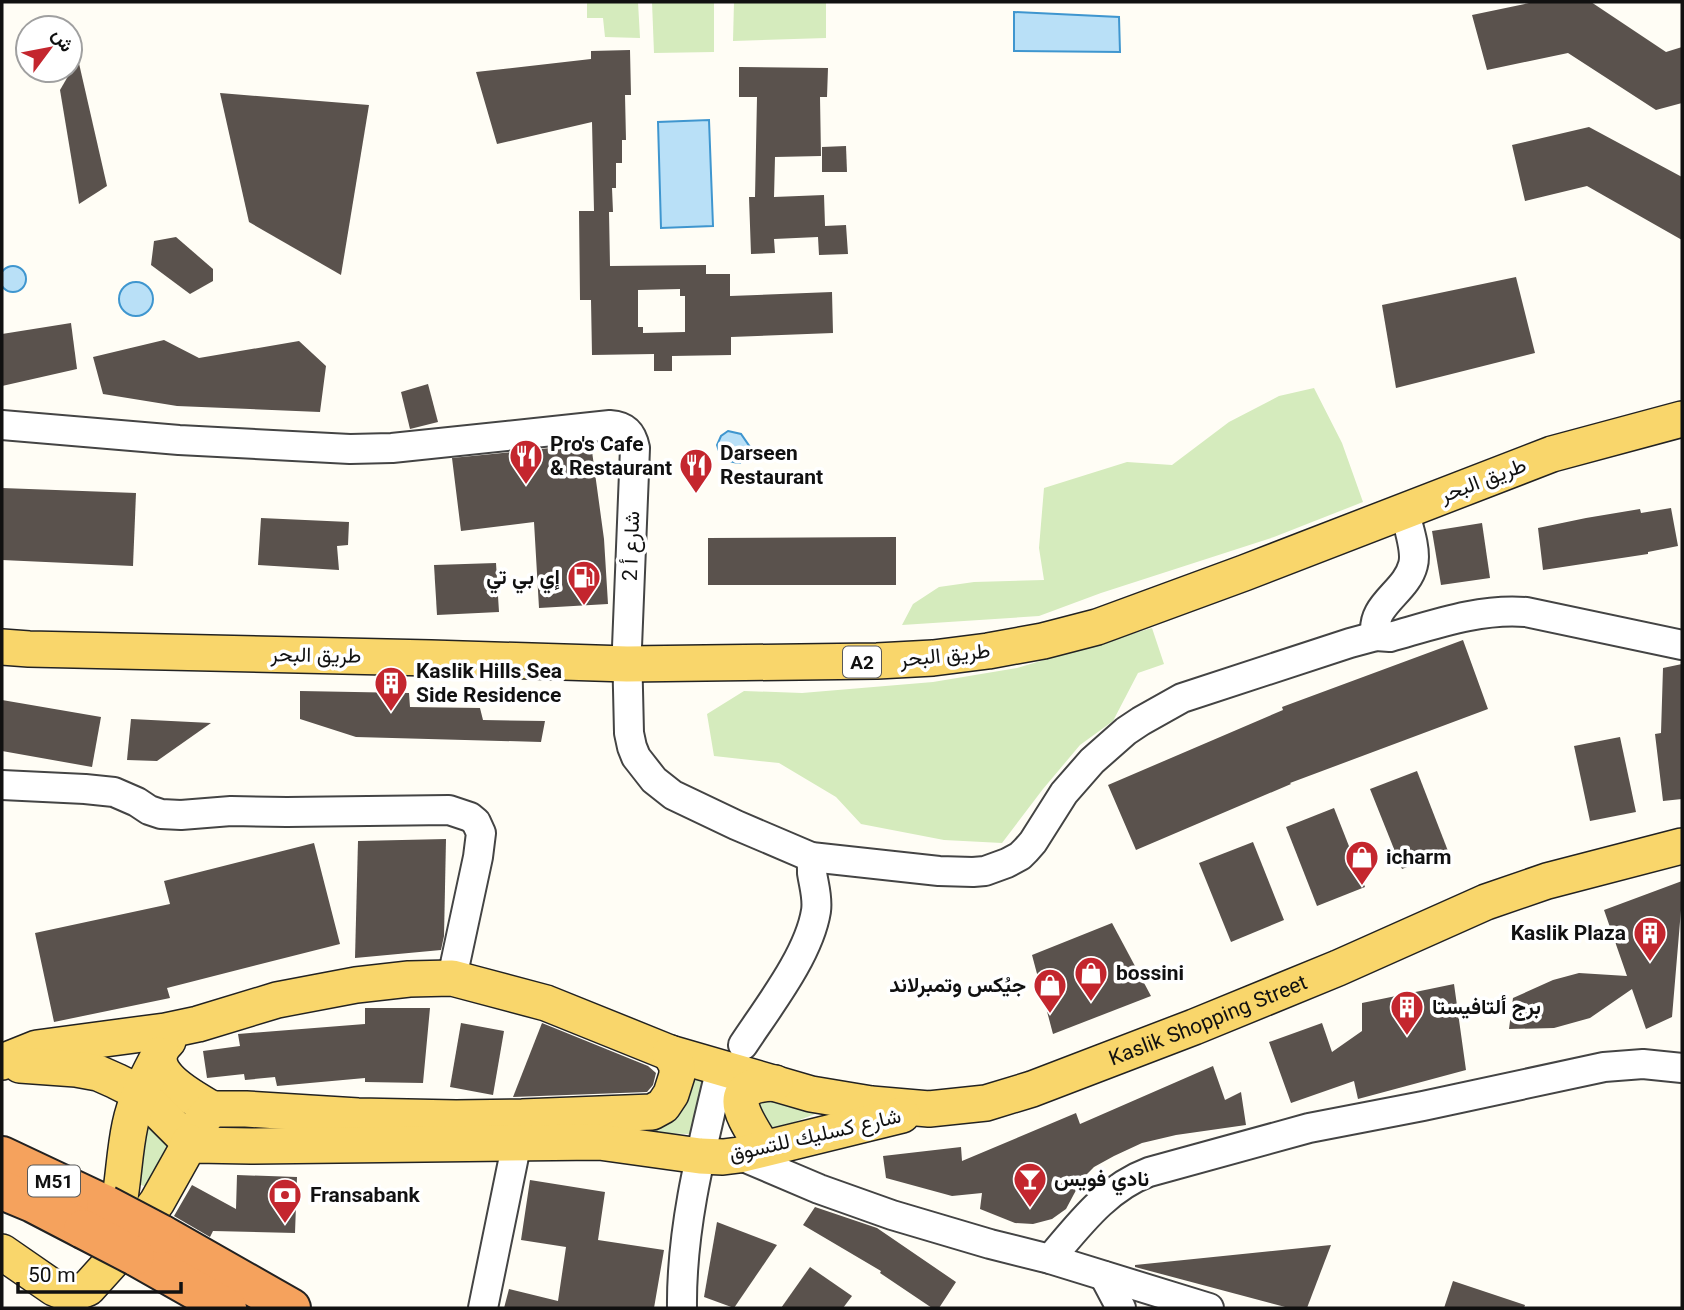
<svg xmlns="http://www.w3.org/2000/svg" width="1684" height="1310" font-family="Georgia,Vazirmatn,serif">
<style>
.green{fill:#d5ebbd}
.water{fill:#b9e0f7;stroke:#3f96cf;stroke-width:2}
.building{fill:#5a524d;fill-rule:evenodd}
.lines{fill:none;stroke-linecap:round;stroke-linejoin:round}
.minor-casing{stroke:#444;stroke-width:32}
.major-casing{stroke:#222;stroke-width:38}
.highway-casing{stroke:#222;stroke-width:42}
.minor{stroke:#fff;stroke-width:28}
.major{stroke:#f9d66b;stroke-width:35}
.highway{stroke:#f5a25d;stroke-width:38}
.highway-bridge-casing{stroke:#222;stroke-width:42;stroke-linecap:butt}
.highway-bridge{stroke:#f5a25d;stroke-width:38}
.labels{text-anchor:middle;stroke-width:7;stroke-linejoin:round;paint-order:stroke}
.shield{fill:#fff;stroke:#585858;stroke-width:2}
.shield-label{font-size:19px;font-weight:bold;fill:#111}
.poi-label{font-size:21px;font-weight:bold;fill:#111;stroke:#fff;text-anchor:start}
.street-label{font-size:21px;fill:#111;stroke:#fff}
</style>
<rect width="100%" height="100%" fill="#fffdf5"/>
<g class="green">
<path d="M587 2H638L640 38 605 37 603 18H587Z"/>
<path d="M652 2H714V52L654 53Z"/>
<path d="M734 2H826V38L733 41Z"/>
<path d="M1314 388 1342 443 1363 502 1274 537 1101 593 1039 616 902 625 913 604 939 587 974 582 1044 580 1039 548 1044 488 1127 462 1172 465 1229 422 1279 396Z"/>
<path d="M1152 628 1164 664 1138 673 1113 721 1080 745 1043 789 1002 843 944 840 861 824 836 797 779 763 714 756 707 714 744 691 802 693 933 682 1017 668Z"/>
<path d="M689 1077 713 1081 702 1127 689 1134 551 1130 663 1116Z"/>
<path d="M750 1099 841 1104 771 1131Z"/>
<path d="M141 1107 177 1140 152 1190 135 1182Z"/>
</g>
<g class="water">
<path d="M1014 12 1119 17 1120 52 1014 51Z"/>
<path d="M709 120 713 226 661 228 658 122Z"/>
<circle cx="13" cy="279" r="13"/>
<circle cx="136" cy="299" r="17"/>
<path d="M728 431 741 434 750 447 747 455 740 463C725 461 721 460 717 445L721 436Z"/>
</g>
<g class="building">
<path d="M1534 2H1591L1666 52 1682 47V103L1656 110 1568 53 1487 70 1472 15Z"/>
<path d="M630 50 631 95H625L626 140H622V163H616V188H612L613 212H609L610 266 706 265V274H730V296L832 292 833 333 731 337V355L672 356V371H654V354L592 355 591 300H580L579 211H594L592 122 497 144 476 72 591 59V51ZM680 289V296H685V332L643 333V327H638V290Z"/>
<path d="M78 59 107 186 79 204 60 90Z"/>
<path d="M739 67 828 68 827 97H820L821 156 775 157 774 197 824 195 825 226 846 225 848 254 819 255 818 237 774 239 775 253 751 254 749 197H755L757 97H739Z"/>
<path d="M220 93 369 105 341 275 249 222Z"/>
<path d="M1589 127 1682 177V240L1587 186 1525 201 1512 145Z"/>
<path d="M846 146 847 172H822V147Z"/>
<path d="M176 237 213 269V281L190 294 151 265 154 241Z"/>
<path d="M1516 277 1535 353 1396 388 1382 305Z"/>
<path d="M71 323 77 369 2 386V334Z"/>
<path d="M164 340 199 358 299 341 326 366 320 412 177 406 103 394 93 357Z"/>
<path d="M428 384 438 422 410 429 401 392Z"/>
<path d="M591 444 604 539 608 604 539 608 534 522 461 531 452 458Z"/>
<path d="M2 488 136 493 133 566 2 560Z"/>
<path d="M1671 508 1678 546 1648 552V554L1543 570 1538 528 1586 518 1640 509 1641 513Z"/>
<path d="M261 518 349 522 348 545 337 546 339 570 258 565Z"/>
<path d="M1482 523 1490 578 1441 585 1432 531Z"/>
<path d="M896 537V585H708V538Z"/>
<path d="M496 563 499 612 437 615 434 565Z"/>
<path d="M1463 640 1488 709 1290 783 1291 784 1136 850 1108 785 1283 710 1282 707Z"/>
<path d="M1682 664V799L1663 801 1655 734 1661 733 1663 668Z"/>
<path d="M300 691 409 693 410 707 480 708 483 720 545 721 541 742 356 737 300 719Z"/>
<path d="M2 700 101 717 92 767 2 751Z"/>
<path d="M131 719 211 723 157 761 127 760Z"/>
<path d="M1620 737 1636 812 1590 821 1574 746Z"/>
<path d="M1417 771 1448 851 1402 869 1370 789Z"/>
<path d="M1334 808 1365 887 1317 906 1286 827Z"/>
<path d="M446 839 444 936 441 950 355 958 358 841Z"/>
<path d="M1253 842 1284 920 1231 942 1199 863Z"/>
<path d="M314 843 340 944 167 988 170 998 54 1022 35 933 170 904 164 881Z"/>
<path d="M1682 881V898L1672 1017 1646 1029 1632 989 1590 1018 1554 1028 1509 1029 1513 998 1553 980 1579 973 1627 976 1604 910Z"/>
<path d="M1112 923 1151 996 1053 1034 1032 955Z"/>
<path d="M1454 984 1466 1070 1358 1099 1354 1081 1291 1103 1269 1042 1322 1023 1332 1052 1362 1031V1003Z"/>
<path d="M365 1008H430L423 1083 365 1082V1078L277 1086 275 1077 245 1080 244 1074 207 1078 203 1051 240 1046 238 1034 365 1024Z"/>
<path d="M461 1023 504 1031 493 1095 450 1087Z"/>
<path d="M542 1023 648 1066 656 1073 653 1085 647 1092 513 1097Z"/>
<path d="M1213 1066 1225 1100 1241 1092 1246 1125 1176 1135 1142 1143 1114 1156 1094 1167 1082 1179 1066 1209 1052 1219 1033 1224 1015 1223 980 1209 982 1193 952 1196 886 1178 883 1156 961 1147 962 1161 1076 1113 1080 1124Z"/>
<path d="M237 1175 297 1177 295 1233 213 1231 210 1237 174 1216 192 1185 236 1209Z"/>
<path d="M530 1180 605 1192 598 1240 664 1250 654 1308H504L509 1289 558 1301 566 1247 521 1240Z"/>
<path d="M815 1207 877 1228 956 1282 939 1308H932L880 1273 881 1271 803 1225Z"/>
<path d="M717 1222 777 1245 734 1308 704 1297Z"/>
<path d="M1331 1245 1307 1308H1289L1135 1267V1265Z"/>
<path d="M810 1267 852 1296 843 1308H781Z"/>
<path d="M1453 1281 1525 1305 1524 1308H1444Z"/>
</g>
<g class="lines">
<defs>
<g id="minor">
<path d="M2 425 179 440 350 449 392 448 610 425C626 426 632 433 635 448L627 647 629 733 632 747 636 757 654 780 673 795 736 825 811 857 939 871 973 872 985 871 1007 863 1020 856 1026 850 1033 842 1064 793 1092 761 1126 731 1141 721 1182 698 1350 643 1376 636"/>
<path d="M1404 510C1408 525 1417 551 1413 565 1406 593 1369 605 1376 636L1390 637C1433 625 1480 608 1526 612L1682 645"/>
<path d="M2 785 85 789 114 792 137 802 149 810 161 814 181 815 231 811 287 812 449 810 470 817 476 822 481 833 478 857 452 978"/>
<path d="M743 1045C768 1007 809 955 816 911 818 898 814 886 812 873 812 867 812 862 811 857"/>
<path d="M739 1155 819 1189 892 1215 990 1244 1050 1259 1209 1308"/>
<path d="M1050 1259C1079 1225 1106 1188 1149 1172L1309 1128 1423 1106 1604 1067 1643 1064 1682 1068"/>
<path d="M1104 1276 1121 1308"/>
<path d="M483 1308 521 1122"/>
<path d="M682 1308C681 1227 702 1147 721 1068"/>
</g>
<g id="major">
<path d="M2 647 29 649 431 658 627 664 877 661 933 658 988 651 1043 641 1097 627 1244 573 1552 454 1682 419"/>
<path d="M168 1041C138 1070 192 1097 212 1109"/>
<path id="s1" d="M2 1062 37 1048 165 1031 198 1024 277 1000 356 985 409 979 452 978 546 1003 670 1053 811 1094 871 1104 929 1109 986 1103 1032 1089 1194 1027 1338 968 1486 902 1547 881 1682 846"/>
<path d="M20 1065 76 1069 98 1073 116 1081 140 1093 189 1142 202 1120 212 1109H246L358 1116 456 1118 522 1117 652 1112 663 1106 671 1094 677 1075V1066L670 1053"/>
<path d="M763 1148C746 1119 718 1085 775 1083"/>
<path d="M110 1237C124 1201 122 1162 130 1125 135 1100 147 1078 159 1055"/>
<path d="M2 1252 54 1288 66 1293 78 1292 88 1288 116 1257 157 1202 185 1152 189 1142 195 1145 251 1146 599 1142 700 1156 723 1157 739 1155 902 1115"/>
</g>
<g id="highway">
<path d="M2 1156 106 1205"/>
<path d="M2 1190 33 1203 83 1229"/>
<path d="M161 1234 291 1308"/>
<path d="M135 1256 227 1308"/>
</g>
</defs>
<use href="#minor" class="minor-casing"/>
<use href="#major" class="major-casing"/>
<use href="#highway" class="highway-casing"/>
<use href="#minor" class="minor"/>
<use href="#major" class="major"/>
<use href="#highway" class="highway"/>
<defs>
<g id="highway-bridge">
<path d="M106 1205 161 1234"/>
<path d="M83 1229 135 1256"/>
</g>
</defs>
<use href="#highway-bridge" class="highway-bridge-casing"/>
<use href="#highway-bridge" class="highway-bridge"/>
</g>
<defs>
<symbol id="restaurant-pin" viewBox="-11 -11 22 30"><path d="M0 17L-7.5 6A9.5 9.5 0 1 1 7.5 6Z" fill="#c4262e" stroke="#fff"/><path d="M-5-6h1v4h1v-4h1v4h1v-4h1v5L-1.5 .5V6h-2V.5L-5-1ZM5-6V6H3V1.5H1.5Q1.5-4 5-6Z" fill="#fff"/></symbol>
<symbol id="fuel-pin" viewBox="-11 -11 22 30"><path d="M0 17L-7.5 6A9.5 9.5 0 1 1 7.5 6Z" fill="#c4262e" stroke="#fff"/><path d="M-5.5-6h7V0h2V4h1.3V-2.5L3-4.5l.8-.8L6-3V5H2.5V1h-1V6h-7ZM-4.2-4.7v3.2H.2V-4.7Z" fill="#fff"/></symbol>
<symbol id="building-pin" viewBox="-11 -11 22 30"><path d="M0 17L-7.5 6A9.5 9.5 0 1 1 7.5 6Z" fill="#c4262e" stroke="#fff"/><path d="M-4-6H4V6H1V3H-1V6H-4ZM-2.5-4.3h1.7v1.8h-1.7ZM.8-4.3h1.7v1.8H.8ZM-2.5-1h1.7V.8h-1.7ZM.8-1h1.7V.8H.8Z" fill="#fff"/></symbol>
<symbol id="shop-pin" viewBox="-11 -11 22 30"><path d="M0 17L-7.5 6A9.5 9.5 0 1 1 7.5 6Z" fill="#c4262e" stroke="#fff"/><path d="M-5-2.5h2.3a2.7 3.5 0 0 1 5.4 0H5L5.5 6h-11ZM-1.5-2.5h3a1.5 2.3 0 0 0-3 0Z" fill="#fff"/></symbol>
<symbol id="bar-pin" viewBox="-11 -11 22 30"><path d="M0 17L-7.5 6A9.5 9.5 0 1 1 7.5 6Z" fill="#c4262e" stroke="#fff"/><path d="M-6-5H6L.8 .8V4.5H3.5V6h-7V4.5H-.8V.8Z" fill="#fff"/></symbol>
<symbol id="bank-pin" viewBox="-11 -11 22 30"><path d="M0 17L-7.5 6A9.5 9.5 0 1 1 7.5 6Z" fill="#c4262e" stroke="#fff"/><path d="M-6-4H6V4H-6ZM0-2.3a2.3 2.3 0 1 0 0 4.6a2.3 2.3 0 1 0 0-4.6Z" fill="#fff"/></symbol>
</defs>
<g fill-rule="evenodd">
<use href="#restaurant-pin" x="507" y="437" width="38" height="52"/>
<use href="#restaurant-pin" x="677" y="446" width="38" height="52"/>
<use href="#fuel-pin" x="565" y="558" width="38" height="52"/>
<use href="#building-pin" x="372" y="664" width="38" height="52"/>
<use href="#shop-pin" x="1343" y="838" width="38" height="52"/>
<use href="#building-pin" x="1631" y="914" width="38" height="52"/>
<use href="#shop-pin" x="1072" y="954" width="38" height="52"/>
<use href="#shop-pin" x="1031" y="966" width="38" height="52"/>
<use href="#building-pin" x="1388" y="988" width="38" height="52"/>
<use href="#bar-pin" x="1011" y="1160" width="38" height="52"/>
<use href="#bank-pin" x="266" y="1176" width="38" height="52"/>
</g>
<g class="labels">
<g class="shield">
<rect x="843" y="646.5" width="38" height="31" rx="5"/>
<rect x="28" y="1165.5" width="52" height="31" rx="5"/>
</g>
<g class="shield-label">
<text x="862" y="669">A2</text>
<text x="54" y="1188">M51</text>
</g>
<g class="poi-label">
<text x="550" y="451">Pro's Cafe<tspan x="550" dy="24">&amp; Restaurant</tspan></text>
<text x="720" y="460">Darseen<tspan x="720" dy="24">Restaurant</tspan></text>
<text x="560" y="584" text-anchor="end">إي بي تي</text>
<text x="416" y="678">Kaslik Hills Sea<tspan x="416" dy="24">Side Residence</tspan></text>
<text x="1386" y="864">icharm</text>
<text x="1626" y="940" text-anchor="end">Kaslik Plaza</text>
<text x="1116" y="980">bossini</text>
<text x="1026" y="992" text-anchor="end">جيُكس وتمبرلاند</text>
<text x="1432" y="1014">برج ألتافيستا</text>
<text x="1054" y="1186">نادي فويس</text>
<text x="310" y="1202">Fransabank</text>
</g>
<g class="street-label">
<text transform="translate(1483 480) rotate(-21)" y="7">طريق البحر</text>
<text transform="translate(631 546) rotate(-88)" y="7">شارع أ 2</text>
<text transform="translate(316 655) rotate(1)" y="7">طريق البحر</text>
<text transform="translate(945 655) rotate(-6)" y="7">طريق البحر</text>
<text dy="7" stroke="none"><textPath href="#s1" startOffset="1251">Kaslik Shopping Street</textPath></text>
<text transform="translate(815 1135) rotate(-13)" y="7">شارع كسليك للتسوق</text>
</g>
</g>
<rect width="1684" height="1310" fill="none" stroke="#111111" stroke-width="7"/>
<g transform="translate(49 49) rotate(58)"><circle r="33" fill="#ffffff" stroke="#a0a0a0" stroke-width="2"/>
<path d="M0-5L12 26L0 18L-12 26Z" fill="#c4262e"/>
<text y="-10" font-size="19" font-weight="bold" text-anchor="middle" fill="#111111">ش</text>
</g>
<path d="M18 1282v10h163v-10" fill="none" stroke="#111111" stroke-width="3.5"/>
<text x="28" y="1282" font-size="21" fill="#111111" stroke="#ffffff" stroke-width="5" paint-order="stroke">50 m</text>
</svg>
